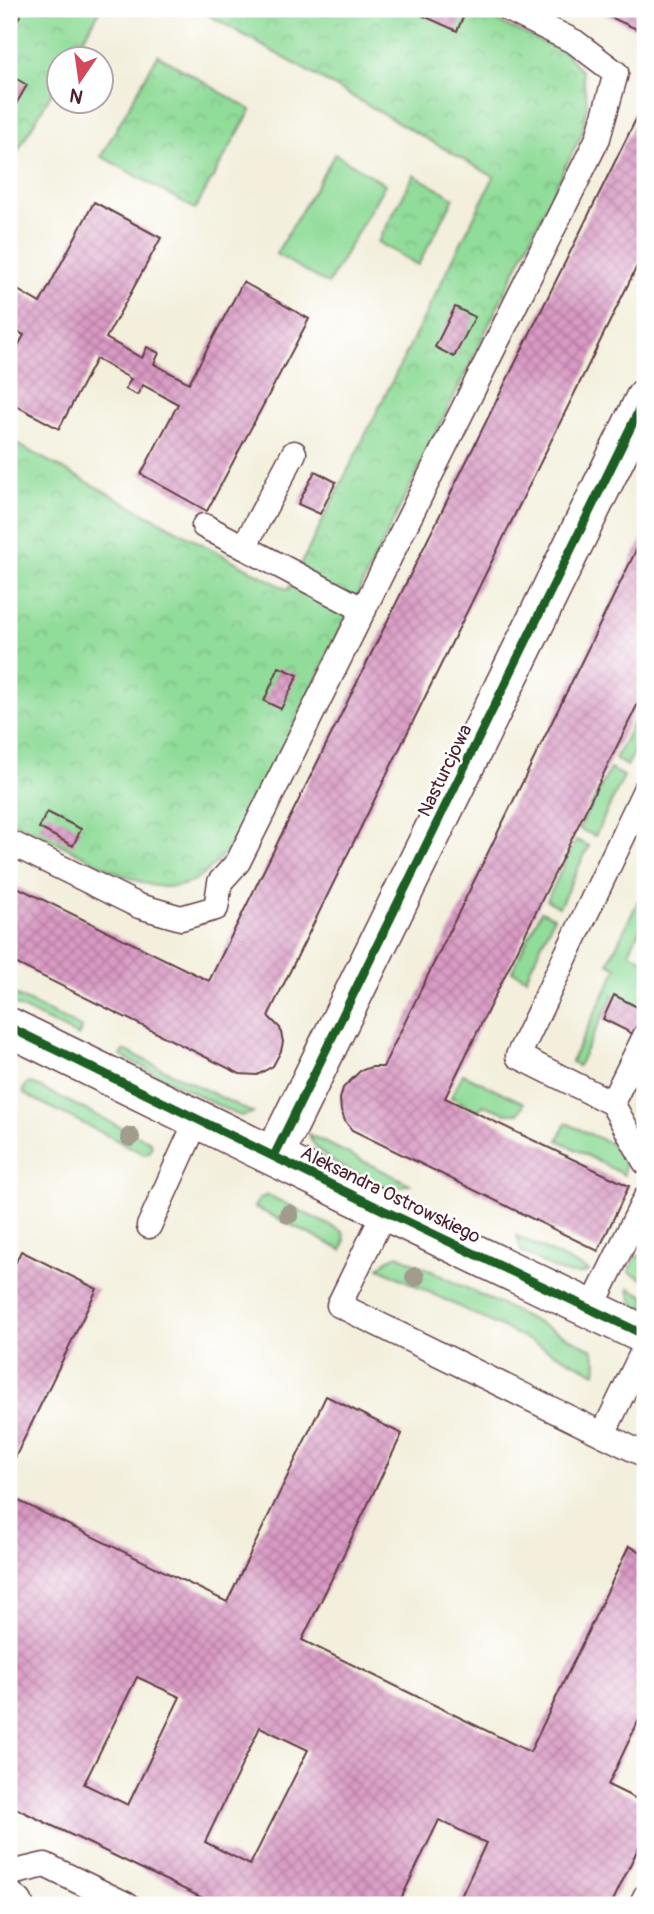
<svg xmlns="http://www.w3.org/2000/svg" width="654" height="1914" font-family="Pangolin,sans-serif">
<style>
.grass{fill:#90dc99;stroke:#6d7e62;stroke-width:2}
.park{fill:url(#park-crowns);stroke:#6d7e62;stroke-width:2}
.building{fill:url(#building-cross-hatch);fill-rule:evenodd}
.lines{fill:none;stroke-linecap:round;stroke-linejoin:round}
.service-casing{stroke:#633e46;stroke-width:27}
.minor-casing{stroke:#633e46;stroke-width:41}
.tertiary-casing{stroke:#633e46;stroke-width:41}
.service{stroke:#fff;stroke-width:24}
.minor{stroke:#fff;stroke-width:38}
.tertiary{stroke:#fff;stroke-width:38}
.cycleway-casing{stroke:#fff;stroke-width:13}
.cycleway{stroke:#1b5e20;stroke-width:9}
.tree{fill:#a29c8d}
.labels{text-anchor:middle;stroke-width:5;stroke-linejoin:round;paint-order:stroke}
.street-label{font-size:19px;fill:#4a1f2b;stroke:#fff}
</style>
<defs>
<pattern id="park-crowns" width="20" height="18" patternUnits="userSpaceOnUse" patternTransform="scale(1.75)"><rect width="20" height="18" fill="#90dc99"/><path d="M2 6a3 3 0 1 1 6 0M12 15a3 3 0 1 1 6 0" fill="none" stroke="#7ebc84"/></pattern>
<pattern id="building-cross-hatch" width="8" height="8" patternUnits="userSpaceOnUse" patternTransform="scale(1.75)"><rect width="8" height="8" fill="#d99ac4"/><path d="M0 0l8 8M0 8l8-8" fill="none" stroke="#b27d9f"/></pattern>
</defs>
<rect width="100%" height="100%" fill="#fff"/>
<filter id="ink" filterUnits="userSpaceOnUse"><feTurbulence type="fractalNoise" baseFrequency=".0143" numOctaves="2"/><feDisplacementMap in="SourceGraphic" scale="14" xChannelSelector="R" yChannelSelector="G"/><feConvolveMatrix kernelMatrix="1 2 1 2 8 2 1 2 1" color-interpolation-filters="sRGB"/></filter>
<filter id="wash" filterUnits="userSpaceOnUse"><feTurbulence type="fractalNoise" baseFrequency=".00686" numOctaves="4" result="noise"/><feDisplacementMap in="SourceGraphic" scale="28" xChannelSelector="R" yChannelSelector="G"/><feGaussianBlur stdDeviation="1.57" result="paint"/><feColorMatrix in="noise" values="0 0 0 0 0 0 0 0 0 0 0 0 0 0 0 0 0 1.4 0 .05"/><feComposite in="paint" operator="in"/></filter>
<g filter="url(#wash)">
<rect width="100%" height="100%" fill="#f3efdc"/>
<g class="grass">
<path d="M335 154 385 184 328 284 276 254Z"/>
<path d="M645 700V731L627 766 615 759Z"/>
<path d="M610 769 624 776 595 836 579 829Z"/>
<path d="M576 840 589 846 559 907 547 900Z"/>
<path d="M645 887V919L629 952 645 961V1003L642 1009 613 995 578 1066 571 1062 617 968 608 963Z"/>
<path d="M541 911 554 917 526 978 512 971Z"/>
<path d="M9 992 82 1028 78 1036 9 1002Z"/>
<path d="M124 1050 253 1113 241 1116 233 1113 121 1056Z"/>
<path d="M463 1074 524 1103 519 1113H506L483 1105 478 1111 451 1097Z"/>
<path d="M27 1083H31L149 1141 152 1145 149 1153 144 1154 26 1095 23 1091Z"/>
<path d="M566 1123 618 1147 624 1154V1175L558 1140Z"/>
<path d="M308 1134 410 1184 390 1189C363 1176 320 1163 308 1134Z"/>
<path d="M268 1195 343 1232 345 1240 342 1250 254 1207 260 1198Z"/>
<path d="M517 1236 589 1271C567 1282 541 1261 521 1251Z"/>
<path d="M645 1254V1280L629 1272 636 1257Z"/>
<path d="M398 1255 592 1349 597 1362 596 1373 379 1268 387 1260Z"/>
<path d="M629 1288 645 1296V1313C635 1308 630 1300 629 1288Z"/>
</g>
<g class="park">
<path d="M21 9H101L71 59 60 60 59 80 9 166V30Z"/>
<path d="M198 9H471L566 53 582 72 587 102 583 131 242 832 214 865 198 879 180 886 164 887 150 885 122 875 9 819V440L288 590 494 177Z"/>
<path d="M158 55 251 110 195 209 101 156Z"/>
<path d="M414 175 454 198 418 265 378 242Z"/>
</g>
<g id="blocks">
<g class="building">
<path d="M419 9H450L464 15 457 31 417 13Z"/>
<path d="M593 9H645V33Z"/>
<path d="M10 75 27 85 9 116V77Z"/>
<path d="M645 101V250L268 1016 280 1028 283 1042 281 1051 273 1066 257 1075 240 1074 9 960V883L209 981Z"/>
<path d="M94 202 161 238 106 338 142 358 147 347 159 353 154 364 189 383 243 282 309 319 207 511 141 474 178 404 143 385 137 395 125 389 131 379 96 359 59 429 9 402V363L24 335 9 327V285L40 303Z"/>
<path d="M455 307 475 317 454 357 435 347Z"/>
<path d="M315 471 336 482 320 514 298 504Z"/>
<path d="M645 532V689L445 1098 629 1186 598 1251 352 1130 345 1121 341 1110 340 1099 343 1088 360 1071 371 1067H383Z"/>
<path d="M279 667 298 675 281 709 264 701Z"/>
<path d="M47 812 81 829 73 846 39 828Z"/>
<path d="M614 995 645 1011 635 1035 603 1019Z"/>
<path d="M21 1251 97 1289 9 1470V1277Z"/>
<path d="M326 1396 402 1434 302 1640 530 1752 629 1546 645 1554V1707L608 1785 645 1803V1834L611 1905H457L486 1843 439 1820 398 1905H217L9 1805V1496L227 1602ZM137 1677 180 1697 128 1805 84 1784ZM260 1727 308 1750 250 1865 205 1842Z"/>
</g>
</g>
</g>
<g filter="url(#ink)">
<use href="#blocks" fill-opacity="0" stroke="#633e46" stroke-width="2"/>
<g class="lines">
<defs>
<g id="service">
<path d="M9 10V9"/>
<path d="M294 453 244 547 364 610"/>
<path d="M204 526 244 547"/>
<path d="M645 790 518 1056 612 1103 645 1162"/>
<path d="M9 842 139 906 181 918 216 908 220 882 238 862 598 138 616 73 575 42 508 9"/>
<path d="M612 1103 645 1036"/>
<path d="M385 1211 339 1305 645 1455"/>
<path d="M149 1226 197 1120"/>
<path d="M591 1309 645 1199"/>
<path d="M603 1434 645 1347"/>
<path d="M11 1873 45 1865 127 1905"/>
<path d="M641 1905 645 1897"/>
</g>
<path id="minor" d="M274 1156 645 398"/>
<g id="tertiary">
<path d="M9 1027 385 1211 645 1335"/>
<path d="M9 1901 14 1905"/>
</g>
</defs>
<use href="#service" class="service-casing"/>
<use href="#minor" class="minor-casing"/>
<use href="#tertiary" class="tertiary-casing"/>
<use href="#service" class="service"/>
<use href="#minor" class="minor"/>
<use href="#tertiary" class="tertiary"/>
<defs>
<g id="cycleway">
<path d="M9 1027 385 1211 645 1335"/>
<path d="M274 1156 645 398"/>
</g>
</defs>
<use href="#cycleway" class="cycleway-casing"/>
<use href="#cycleway" class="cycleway"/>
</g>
<g class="tree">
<circle cx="130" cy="1137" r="10"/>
<circle cx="289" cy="1214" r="10"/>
<circle cx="415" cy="1277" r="10"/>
</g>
</g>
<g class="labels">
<g class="street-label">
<text transform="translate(444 770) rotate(-64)" y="7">Nasturcjowa</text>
<text transform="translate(391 1194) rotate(26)" y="7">Aleksandra Ostrowskiego</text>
</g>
</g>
<rect width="654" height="1914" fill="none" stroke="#fff" stroke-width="35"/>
<g transform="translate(80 80) rotate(193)"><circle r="33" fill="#ffffff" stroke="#b7a5aa" stroke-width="2"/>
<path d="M0-5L12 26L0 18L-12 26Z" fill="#d1495b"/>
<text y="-10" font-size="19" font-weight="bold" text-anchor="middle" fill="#4a1f2b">N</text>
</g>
</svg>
